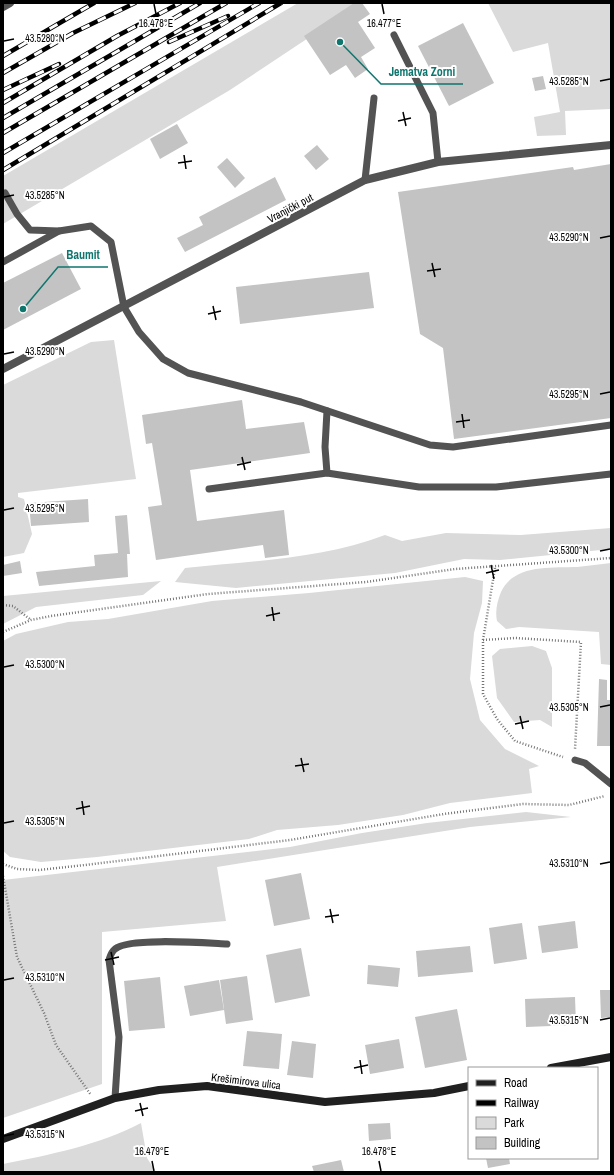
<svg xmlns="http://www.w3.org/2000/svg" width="614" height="1175" font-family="'Archivo Narrow',sans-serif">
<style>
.green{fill:#dadada}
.building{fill:#c3c3c3}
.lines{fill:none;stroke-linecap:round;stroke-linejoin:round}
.path{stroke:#757575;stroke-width:2.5;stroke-dasharray:1 2;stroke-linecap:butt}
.service{stroke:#535353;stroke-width:7}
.minor{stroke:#535353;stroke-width:8}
.secondary{stroke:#202020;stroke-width:8}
.rail-casing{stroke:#000;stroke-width:4.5}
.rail{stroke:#fff;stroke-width:3;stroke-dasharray:9;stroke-linecap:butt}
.ticks{fill:none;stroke:#000;stroke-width:1.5}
.labels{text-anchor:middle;stroke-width:4;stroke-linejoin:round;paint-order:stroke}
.street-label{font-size:11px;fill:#000;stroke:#fff}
.ticks-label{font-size:10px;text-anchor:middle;fill:#000;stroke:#fff;stroke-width:4;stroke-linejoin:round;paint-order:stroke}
.leader{fill:none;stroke:#0f766e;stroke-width:1.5}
.callout-dot{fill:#0f766e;stroke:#fff;stroke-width:1.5}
.callout-label{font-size:12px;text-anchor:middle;font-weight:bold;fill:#0f766e;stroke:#fff;stroke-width:4;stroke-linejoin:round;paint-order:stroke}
</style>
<rect width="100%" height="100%" fill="#fff"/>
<g class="green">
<path d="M298 3H361L230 90 3 224V176Z"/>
<path d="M488 3H611V109L565 111 566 135 537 136 534 117 560 112 548 43 513 52Z"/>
<path d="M114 340 136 479 18 493V497L24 499 32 534 24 553 3 557V385L91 342Z"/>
<path d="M611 528V549L500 560 464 559 395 573 236 588 175 582 185 568C252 561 322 559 385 535L402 541 446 533 521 535Z"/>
<path d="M611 563V665L601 664 599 632 519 627 506 629 497 621C495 611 497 602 501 592 514 564 551 568 577 567 589 566 600 564 611 563Z"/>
<path d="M465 577 483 581 482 603 474 633 470 679 480 720 505 749 539 766 529 769 532 793 450 803 403 815 338 825 277 830 249 839 97 857 41 862 10 857 3 851V641L16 634 68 622 108 619 212 601 309 593Z"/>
<path d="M161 581 143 595 36 607 3 624V596Z"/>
<path d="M532 646 546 651 552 668V727L540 720 514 722 497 698 492 656 500 649Z"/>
<path d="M526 812 571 817 470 827 217 867 226 921 102 932V1084L3 1118V880L290 847 362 833 427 823Z"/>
<path d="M141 1123 147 1158 156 1172H3V1164C49 1155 99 1145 141 1123Z"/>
</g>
<g class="building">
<path d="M354 3H362L370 14 358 22 375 48 361 57 368 69 355 78 346 65 330 75 304 36Z"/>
<path d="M463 23 494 83 449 106 418 46Z"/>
<path d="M543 76 546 89 535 91 532 78Z"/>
<path d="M177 124 188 143 160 159 150 139Z"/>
<path d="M317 145 329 159 316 170 304 156Z"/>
<path d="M227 158 245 178 235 188 217 167Z"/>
<path d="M611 164V418L454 439 443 348 420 334 398 192 573 167 574 170Z"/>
<path d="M275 177 286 200 185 252 177 238 203 225 199 217Z"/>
<path d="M62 253 81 289 3 330V283Z"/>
<path d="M369 272 374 308 240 324 236 287Z"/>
<path d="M242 400 246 429 304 422 310 453 190 470 197 521 284 510 289 555 265 558 263 545 156 560 148 507 162 505 152 443 146 444 142 415Z"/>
<path d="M88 499 89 522 31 526 29 503Z"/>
<path d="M127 515 130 554H127L128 577 39 586 36 572 95 566 94 555 118 553 115 516Z"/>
<path d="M20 561 22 573 3 576V565Z"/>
<path d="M599 679 607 680V700H611V746H597Z"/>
<path d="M301 873 310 919 274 926 265 880Z"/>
<path d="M575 921 578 948 542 953 538 926Z"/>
<path d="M522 923 527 959 494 964 489 928Z"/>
<path d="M470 946 473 972 418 977 416 951Z"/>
<path d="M301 948 310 996 275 1003 266 955Z"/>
<path d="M368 965 400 968 398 987 367 984Z"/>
<path d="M247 976 253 1020 226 1024 220 980Z"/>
<path d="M160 977 165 1028 129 1031 124 981Z"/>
<path d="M219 980 224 1010 190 1016 184 986Z"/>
<path d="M600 990H611V1017L601 1018Z"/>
<path d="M575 997 576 1025 526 1027 525 999Z"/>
<path d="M457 1009 467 1060 425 1068 415 1017Z"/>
<path d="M247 1031 282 1034 279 1069 243 1066Z"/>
<path d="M399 1039 404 1068 370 1074 365 1045Z"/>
<path d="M292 1041 316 1044 313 1078 287 1075Z"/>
<path d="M390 1123 391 1139 369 1141 368 1124Z"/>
<path d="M486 1158H509L510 1164 488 1168Z"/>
<path d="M341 1160 344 1172H314L312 1166Z"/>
</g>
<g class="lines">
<g class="path">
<path d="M495 568 483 640V694L497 719 515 741 563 757"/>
<path d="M3 605 13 606 31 620"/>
<path d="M3 632 31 620 51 616 208 594 366 582 455 569 611 558"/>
<path d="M483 640 515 638 581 642 575 749"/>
<path d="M3 864 17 869 39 870 85 865 290 840 444 814 523 804 569 805 605 796"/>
<path d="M3 876 17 957 44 1013 56 1045 91 1095"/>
</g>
<g class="service">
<path d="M394 35 433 113 438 162"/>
<path d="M365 180 374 98"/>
<path d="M5 193 17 214 30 230 59 231"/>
<path d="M3 262 59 231 91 226 111 242 124 307 139 332 163 359 188 373 301 402 430 445 453 447 611 425"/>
<path d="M327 411 325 447 327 473 419 487H496L611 474"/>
<path d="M209 489 327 473"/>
<path d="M575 760 585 763 611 784"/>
<path d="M115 1098 119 1037 109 960C110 957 111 952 115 949 129 937 206 943 227 944"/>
</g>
<g class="minor">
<path d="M3 7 10 3"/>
<path d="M3 369 365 180 438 162 611 145"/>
</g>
<g class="secondary">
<path d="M551 1068 611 1057"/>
<path d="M3 1139 115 1098 159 1090 207 1086 325 1102 434 1093 469 1086"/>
</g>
<defs>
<g id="rail">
<path d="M169 42 228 16"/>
<path d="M3 56 94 3"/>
<path d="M3 73 73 33 135 3"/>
<path d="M3 90 59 64"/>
<path d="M3 103 117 36 180 3"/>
<path d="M3 118 200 3"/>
<path d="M3 133 226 3"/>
<path d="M3 153 259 3"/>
<path d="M3 170 281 3"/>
</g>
</defs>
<use href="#rail" class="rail-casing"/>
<use href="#rail" class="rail"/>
</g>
<path class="ticks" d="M154 4 156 14M382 4 384 14M4 41 14 39M600 81 610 79M403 112 406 126M398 121 411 118M184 155 186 169M178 163 192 161M4 197 14 195M600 238 610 236M432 263 435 277M427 271 441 269M213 306 216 320M208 314 221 311M4 354 14 352M600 394 610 392M462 414 464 428M456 422 470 420M242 457 245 470M237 465 251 462M4 510 14 508M600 551 610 549M491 565 494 579M486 573 499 570M272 607 274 621M266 616 280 613M4 667 14 665M600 707 610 705M520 716 523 729M515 724 529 721M301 758 304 772M295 766 309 764M82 801 84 815M76 809 90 806M4 823 14 821M600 864 610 862M330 909 333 923M325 917 339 915M111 952 114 965M105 960 119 957M4 980 14 978M600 1020 610 1018M360 1060 362 1074M354 1068 368 1065M140 1103 143 1116M135 1111 148 1108M4 1136 14 1134M152 1161 154 1171M379 1161 381 1171"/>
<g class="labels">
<g class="street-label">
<text transform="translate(290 208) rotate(-28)" y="4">Vranjički put</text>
<text transform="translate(246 1081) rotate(7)" y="4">Krešimirova ulica</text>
</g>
</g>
<g class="ticks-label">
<text x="156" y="27">16.478°E</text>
<text x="384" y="27">16.477°E</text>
<text x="45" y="42">43.5280°N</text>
<text x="569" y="85">43.5285°N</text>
<text x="45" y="199">43.5285°N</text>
<text x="569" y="241">43.5290°N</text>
<text x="45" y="355">43.5290°N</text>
<text x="569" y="398">43.5295°N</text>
<text x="45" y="512">43.5295°N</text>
<text x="569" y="554">43.5300°N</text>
<text x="45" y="668">43.5300°N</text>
<text x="569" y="711">43.5305°N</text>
<text x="45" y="825">43.5305°N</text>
<text x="569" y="867">43.5310°N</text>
<text x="45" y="981">43.5310°N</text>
<text x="569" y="1024">43.5315°N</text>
<text x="45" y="1138">43.5315°N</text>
<text x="152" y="1155">16.479°E</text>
<text x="379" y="1155">16.478°E</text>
</g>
<path class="leader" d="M340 42L381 84H463M23 309L58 267H108"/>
<g class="callout-dot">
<circle cx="340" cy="42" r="4"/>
<circle cx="23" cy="309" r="4"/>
</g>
<g class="callout-label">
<text x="422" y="76">Jematva Zorni</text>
<text x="83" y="259">Baumit</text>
</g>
<rect width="614" height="1175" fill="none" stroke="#000000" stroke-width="8"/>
<rect x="468" y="1067" width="130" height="92" fill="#ffffff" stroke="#999999"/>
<rect x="476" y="1080" width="20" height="6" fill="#202020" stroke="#999999"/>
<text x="504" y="1087" font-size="12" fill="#000000">Road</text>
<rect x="476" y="1100" width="20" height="6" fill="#000000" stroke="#999999"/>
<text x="504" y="1107" font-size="12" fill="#000000">Railway</text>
<rect x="476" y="1117" width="20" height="12" fill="#dadada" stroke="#999999"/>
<text x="504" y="1127" font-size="12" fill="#000000">Park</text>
<rect x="476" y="1137" width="20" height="12" fill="#c3c3c3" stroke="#999999"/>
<text x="504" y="1147" font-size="12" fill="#000000">Building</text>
</svg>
